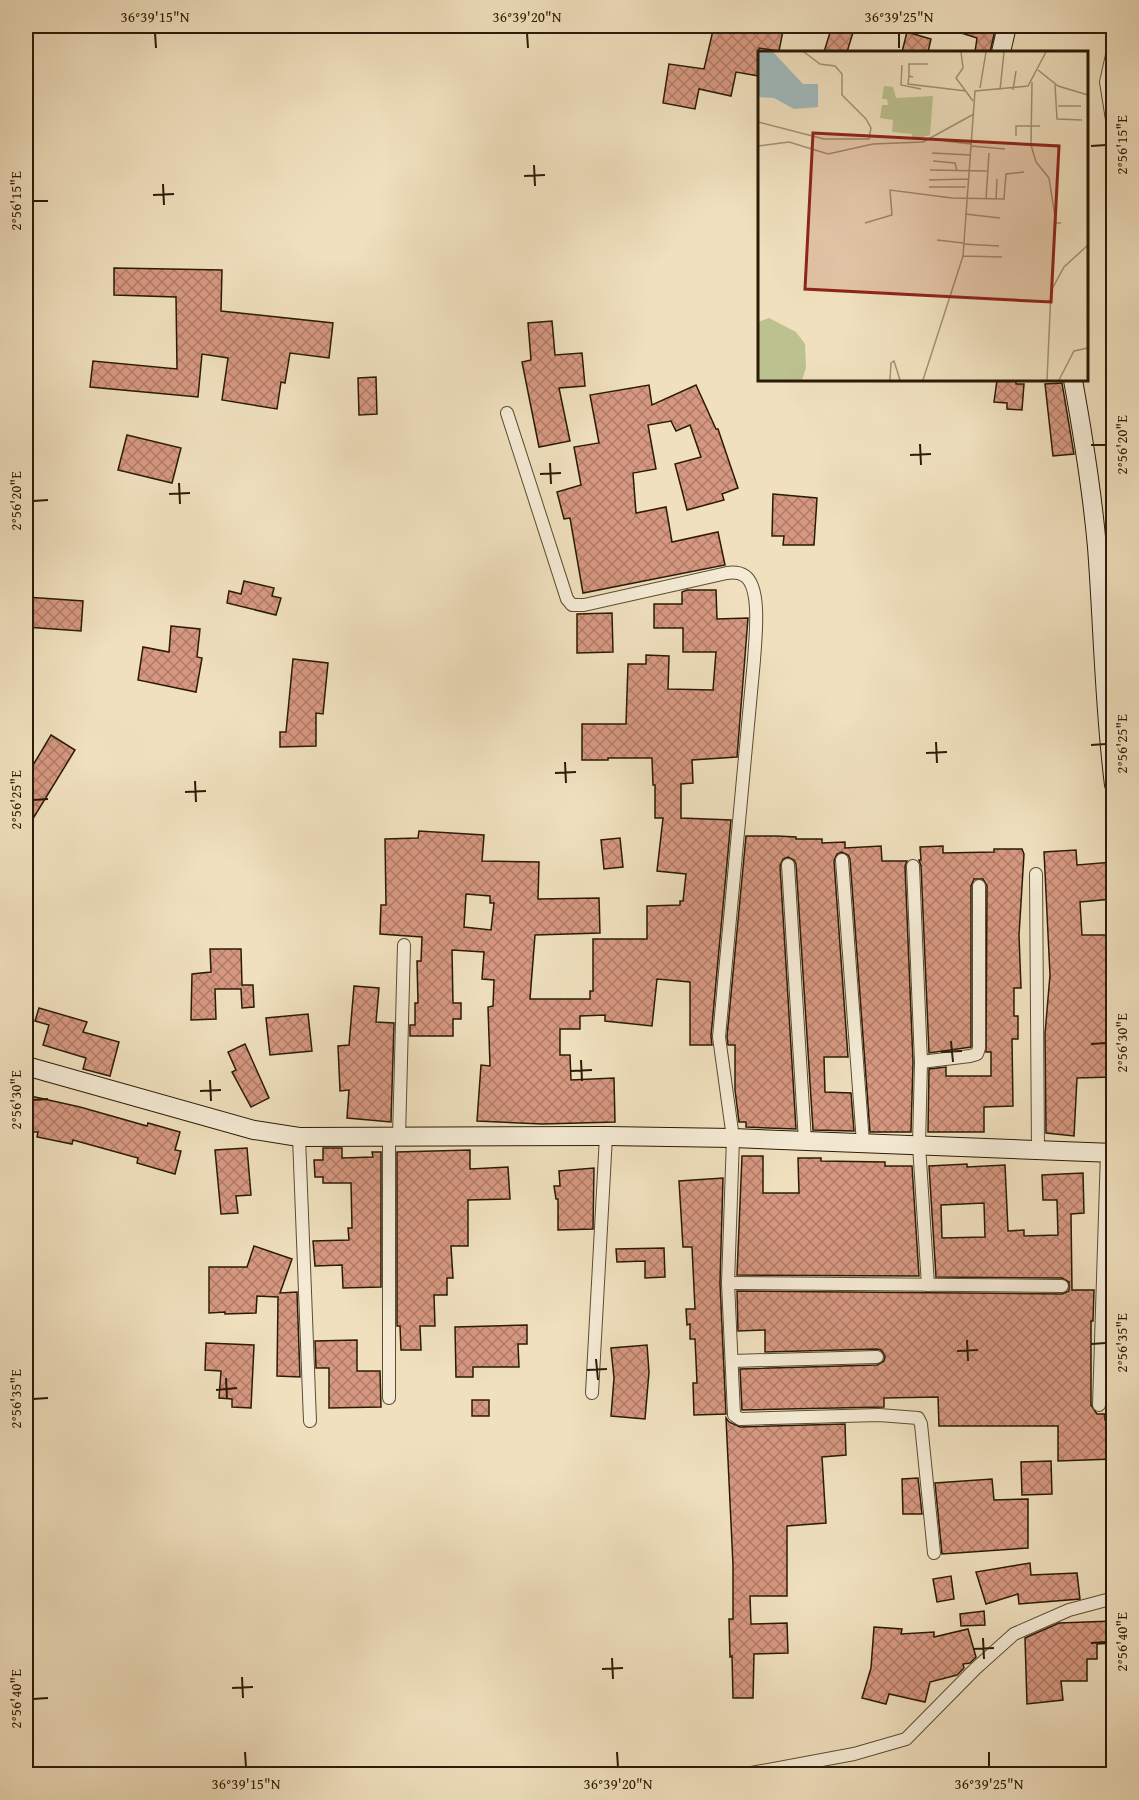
<svg xmlns="http://www.w3.org/2000/svg" width="1139" height="1800" font-family="'Gentium Book Plus',serif">
<style>
.building{fill:url(#building-cross-hatch);stroke:#2a1b05;stroke-width:1.5;fill-rule:evenodd}
.lines{fill:none;stroke-linecap:round;stroke-linejoin:round}
.lane-casing{stroke:#5c4c33;stroke-width:8}
.street-casing{stroke:#5c4c33;stroke-width:14}
.secondary-casing{stroke:#2a1b05;stroke-width:20}
.lane{stroke:#f5ebd5;stroke-width:6}
.street{stroke:#f5ebd5;stroke-width:12}
.secondary{stroke:#f5ebd5;stroke-width:18}
.ticks{fill:none;stroke:#2a1b05;stroke-width:2}
.inset-road{fill:none;stroke:#a19174;stroke-width:1.5}
.view{fill:#8f2418;fill-opacity:0.15;stroke:#8f2418;stroke-width:3}
.inset-edge{fill:none;stroke:#2a1b05;stroke-width:3}
.neatline{fill:none;stroke:#2a1b05;stroke-width:2}
.ticks-label{font-size:15px;text-anchor:middle;fill:#2a1b05}
</style>
<defs>
<pattern id="building-cross-hatch" width="8" height="8" patternUnits="userSpaceOnUse" patternTransform="scale(1.5)"><rect width="8" height="8" fill="#d79881"/><path d="M0 0l8 8M0 8l8-8" fill="none" stroke="#af7b68"/></pattern>
</defs>
<rect width="100%" height="100%" fill="#f0e0be"/>
<filter id="stains"><feTurbulence type="fractalNoise" baseFrequency=".00333" numOctaves="4"/><feColorMatrix values="0 0 0 0 .2 0 0 0 0 .09 0 0 0 0 .02 0 0 0 .5 -.17"/></filter>
<radialGradient id="worn" r=".72"><stop offset=".6" stop-color="#630" stop-opacity="0"/><stop offset="1" stop-color="#630" stop-opacity=".3"/></radialGradient>
<g class="building">
<path d="M714 26H784L779 51 759 48V76L736 72 731 96 699 89 695 109 663 103 669 64 704 69Z"/>
<path d="M832 26H855L847 52H824Z"/>
<path d="M947 26H996L990 52H975L977 38 946 28Z"/>
<path d="M907 32 931 39 928 52H902Z"/>
<path d="M114 268 222 270 221 311 333 323 329 358 290 353 285 383 281 382 277 409 222 400 228 358 202 354 198 397 90 387 93 361 177 369 176 297 114 295Z"/>
<path d="M552 321 555 355 582 353 585 386 559 388 570 441 539 447 522 362 531 360 528 323Z"/>
<path d="M376 377 377 414 359 415 358 378Z"/>
<path d="M997 380H1016V384H1024L1022 410 1007 409V403L994 402Z"/>
<path d="M1062 383 1074 454 1053 456 1045 384Z"/>
<path d="M649 385 652 405 696 385 716 429H718L738 488 722 494 724 500 687 510 675 464 701 457 690 425 676 431 671 421 648 425 656 469 633 473 636 513 666 507 672 542 718 532 725 565 583 593 570 518 564 519 557 492 581 485 574 447 599 443 590 395Z"/>
<path d="M127 435 181 448 172 483 118 470Z"/>
<path d="M773 494 817 498 814 545H783L784 536H772Z"/>
<path d="M244 581 274 588 272 596 281 598 276 615 227 603 229 591 241 594Z"/>
<path d="M687 590H716L717 619 748 618 737 757 692 760 693 783 681 784V818L731 820 711 1036 712 1045H690V982L657 979 652 1026 605 1021V1015L580 1016V1029H560V1055H570L571 1080 614 1078 615 1122 542 1124 477 1121 481 1065 490 1066 488 1007 493 1006 494 980 482 979 484 952 452 950 453 1003H461V1019H453V1036H410V1025H415V1003H418L417 961H421L422 937 380 934 381 905H386L385 839 418 838 419 831 484 835 482 861 539 862 538 899 599 898 600 933 535 935 530 999H590V991H593V939H647V906L680 905V901H683L686 874 657 871 663 818H655V785H653L652 758H608V760H582V724H626L628 664H646V655L669 656 668 689 713 690 716 652H683V628H654V604H682V592ZM466 894 490 896V903H494L491 930 464 927Z"/>
<path d="M26 597 83 601 81 631 26 627Z"/>
<path d="M612 613 613 652 577 653V614Z"/>
<path d="M171 626 200 629 197 657 202 658 196 692 138 680 143 647 169 652Z"/>
<path d="M293 659 328 663 323 714 316 713V746L280 747V732H286Z"/>
<path d="M51 735 75 750 26 830V777Z"/>
<path d="M746 836H777L796 837V839H822V843L845 842V848L881 846 882 861H907L905 866 913 1062 911 1132H870L850 859 848 855 842 852 837 854 834 861 848 1057H824L825 1092 851 1093 854 1131 813 1130 796 864 794 860 788 857 783 859 780 866 796 1129 746 1127V1122H739L735 1090V1045H728L727 1037Z"/>
<path d="M620 838 623 867 604 869 601 840Z"/>
<path d="M943 846V853L994 852V849H1022L1024 854 1019 935 1021 988H1014V1016H1018V1039H1012L1013 1106 984 1107V1132H928L929 1069 946 1067V1076H991V1052H986L987 886 983 879H974L971 886V1047L929 1053 921 866 919 860H921L920 847Z"/>
<path d="M1076 850 1077 865 1113 862V899L1080 902 1082 935H1113V1077L1077 1078 1074 1136 1046 1133 1045 1034 1050 975 1044 852Z"/>
<path d="M210 949H241L242 985H253L254 1007 242 1008 241 989H215L216 1019 191 1020 192 974 211 972Z"/>
<path d="M354 986 379 988 376 1022 394 1023 391 1122 347 1118 349 1090 340 1091 338 1046 349 1045Z"/>
<path d="M39 1008 87 1022 83 1032 119 1042 110 1076 83 1069 86 1058 43 1045 49 1025 35 1021Z"/>
<path d="M308 1014 312 1051 270 1055 266 1018Z"/>
<path d="M245 1044 269 1098 251 1107 232 1072 236 1070 228 1052Z"/>
<path d="M26 1095 80 1107 147 1126 148 1123 180 1132 175 1150 181 1151 175 1174 137 1163 138 1158 73 1140 72 1144 37 1137 38 1132H26Z"/>
<path d="M247 1148 251 1195 236 1196 238 1213 221 1214 215 1150Z"/>
<path d="M323 1148H342V1158L373 1157 372 1152H381V1287L343 1288 342 1265 315 1266 313 1241 349 1240 348 1228H352L351 1183H323V1177H315L314 1160H323Z"/>
<path d="M470 1150V1169L508 1167 510 1199 468 1200V1246H451L453 1278H447V1295H434L435 1326H420L421 1350H401L400 1326H397V1152Z"/>
<path d="M742 1156H763V1193H799L798 1158H821V1161L885 1162V1166H912L919 1276 737 1275Z"/>
<path d="M967 1164V1167L1005 1165 1008 1231 1024 1230V1236L1058 1235 1057 1200H1043L1042 1175 1083 1173 1084 1213 1071 1214 1072 1290H1094L1093 1321H1091V1405L1097 1414H1105V1420H1113V1459L1058 1461V1426H939L938 1397 884 1398V1407L742 1410 740 1369 877 1365 884 1361 885 1356 881 1350 877 1349 765 1352V1330L738 1331 737 1291 1062 1294 1069 1291V1282L1062 1278 936 1277 929 1166ZM984 1203 985 1237 942 1238 941 1205Z"/>
<path d="M594 1168 593 1229 558 1230V1199H556L554 1186H560L559 1171Z"/>
<path d="M723 1178 720 1283 726 1414 694 1415 693 1383H697L695 1339H690V1324L687 1325 686 1309H695L692 1247H683L679 1181Z"/>
<path d="M254 1246 292 1259 280 1293 297 1292 300 1377 277 1376 278 1297 257 1296 256 1313 225 1314V1312L209 1313V1267H247Z"/>
<path d="M664 1248 665 1277 645 1278V1261L617 1262 616 1249Z"/>
<path d="M527 1325V1344H518L519 1367H473V1377H456L455 1327Z"/>
<path d="M357 1340V1371H380L381 1407 329 1408V1368H316L315 1341Z"/>
<path d="M206 1343 254 1345 251 1408 232 1407V1399L219 1398 221 1371 205 1370Z"/>
<path d="M647 1345 649 1372 645 1419 611 1416 614 1378 611 1348Z"/>
<rect x="472" y="1400" width="17" height="16"/>
<path d="M726 1418 729 1422 740 1427 845 1424 846 1455 822 1457 826 1523 787 1526V1596H750L751 1624 787 1623 788 1653 754 1654 753 1698H733L732 1656 730 1657 729 1619H733V1565Z"/>
<path d="M1051 1461 1052 1494 1022 1495 1021 1462Z"/>
<path d="M918 1478 922 1514H903L902 1479Z"/>
<path d="M992 1479 994 1500 1028 1499V1548L942 1554 935 1483Z"/>
<path d="M1030 1563 1031 1575 1077 1573 1080 1599 1019 1604 1018 1594 986 1604 976 1572Z"/>
<path d="M951 1576 954 1599 937 1602 933 1579Z"/>
<path d="M984 1611 985 1625 961 1626 960 1614Z"/>
<path d="M1113 1621V1643L1097 1644V1659H1087V1681H1061L1063 1700 1027 1704 1025 1638 1059 1623Z"/>
<path d="M874 1627 902 1629 901 1634 934 1632V1637L968 1629 976 1657 970 1663 963 1664 964 1668 957 1675 930 1682 925 1702 889 1694 886 1704 862 1698 871 1668Z"/>
</g>
<g class="lines">
<defs>
<path id="lane" d="M1114 32 1103 82 1114 151"/>
<g id="street">
<path d="M507 413 567 599 572 605H584L727 573C734 572 739 572 745 576 762 588 755 641 754 660L719 1037 733 1138 728 1283 734 1415 740 1419 879 1415 918 1418 921 1424 934 1553"/>
<path d="M842 860 863 1143"/>
<path d="M788 865 805 1141"/>
<path d="M913 866 921 1062 919 1145 928 1285"/>
<path d="M1036 874 1038 1150"/>
<path d="M921 1062 970 1056 977 1054 979 1048V886"/>
<path d="M299 1137 310 1421"/>
<path d="M399 1137 404 945"/>
<path d="M728 1283 1062 1286"/>
<path d="M732 1361 877 1357"/>
<path d="M592 1393 606 1136"/>
<path d="M389 1398V1137"/>
<path d="M1099 1405 1107 1152"/>
<path d="M746 1774 854 1754 906 1739 975 1669 1014 1634 1069 1610 1114 1598"/>
</g>
<g id="secondary">
<path d="M1001 52 1007 26"/>
<path d="M1073 380C1083 435 1092 491 1097 547 1103 626 1104 706 1114 785"/>
<path d="M26 1066 254 1130 299 1137 606 1136 733 1138 1114 1153"/>
</g>
</defs>
<use href="#lane" class="lane-casing"/>
<use href="#street" class="street-casing"/>
<use href="#secondary" class="secondary-casing"/>
<use href="#lane" class="lane"/>
<use href="#street" class="street"/>
<use href="#secondary" class="secondary"/>
</g>
<path class="ticks" d="M155 33 156 48M527 33 528 48M899 33V48M1091 146 1106 145M534 165 535 186M524 176 545 175M163 184 164 205M153 195 174 194M33 201H48M920 444 921 465M1091 445H1106M910 455 931 454M550 463 551 484M540 474 561 473M179 483 180 504M169 494 190 493M33 501 48 500M936 742 937 763M1091 745 1106 744M926 753 947 752M565 762 566 783M555 773 576 772M195 781 196 802M185 792 206 791M33 800 48 799M951 1041 953 1062M1091 1044 1106 1043M941 1052 962 1051M581 1060 582 1081M571 1071 592 1070M210 1080 211 1101M200 1091 221 1090M33 1100 48 1099M967 1340 968 1361M1091 1344 1106 1343M957 1351 978 1350M596 1359 598 1380M587 1370 607 1369M226 1378 227 1399M216 1390 237 1388M33 1399 48 1398M983 1638 984 1659M1091 1643 1106 1642M973 1649 994 1648M612 1658 613 1679M602 1669 623 1668M242 1677 243 1698M232 1688 253 1687M33 1699 48 1698M245 1752 246 1767M617 1752 618 1767M989 1752V1767"/>
<g transform="translate(758 51)">
<rect width="330" height="330" fill="#f0e0be"/>
<path d="M126 35 135 36 138 47 175 45 172 84 154 89V83L134 81 135 69 122 67 124 54H130L129 48H124Z" fill="#bcc190"/>
<path d="M11 267 38 281 47 293 48 317 44 329H0V271Z" fill="#bcc190"/>
<path d="M0 1H15L45 33H60V56L36 58 16 47 0 46Z" fill="#a0babd"/>
<path class="inset-road" d="M203 1 205 17 198 27 215 50M144 14 143 34 163 38M280 19 300 35 330 44M151 25V13H170M155 26 151 25 150 33 208 40M274 31 273 94 278 111 291 127 298 172H303M297 34 299 68 324 69M222 37 228 1M242 39 246 1M255 39 258 20M300 55H323M0 71 66 88H111L113 77 108 68 84 44V23L77 15 62 13 46 1M258 85V75H282M187 90 213 93M0 95 31 91 70 103 115 93 165 91 216 63M213 95 247 98M174 102 212 104M175 110 197 112 199 120M172 119 229 120M171 129 210 128M171 136H208M228 148 231 102M238 148 239 128M207 163 242 167M107 172 134 164 132 139 194 147 246 148 248 123 266 121M179 189 205 192M205 193 241 195M205 205 244 206M132 329 133 312 136 310 142 329M165 329 205 205 217 40 270 35 288 1M289 329 293 240 306 216 330 194M301 329 316 300 330 297"/>
<path class="view" d="M55 82 301 95 293 251 47 238Z"/>
<rect width="330" height="330" class="inset-edge"/>
</g>
<rect width="1139" height="1800" fill="none" stroke="#f0e0be" stroke-width="66"/>
<rect x="33" y="33" width="1073" height="1734" class="neatline"/>
<g class="ticks-label">
<text x="155" y="22">36°39'15"N</text>
<text x="527" y="22">36°39'20"N</text>
<text x="899" y="22">36°39'25"N</text>
<text transform="translate(1122 145) rotate(-90)" y="5">2°56'15"E</text>
<text transform="translate(16 201) rotate(-90)" y="5">2°56'15"E</text>
<text transform="translate(1122 445) rotate(-90)" y="5">2°56'20"E</text>
<text transform="translate(16 501) rotate(-90)" y="5">2°56'20"E</text>
<text transform="translate(1122 744) rotate(-90)" y="5">2°56'25"E</text>
<text transform="translate(16 800) rotate(-90)" y="5">2°56'25"E</text>
<text transform="translate(1122 1043) rotate(-90)" y="5">2°56'30"E</text>
<text transform="translate(16 1100) rotate(-90)" y="5">2°56'30"E</text>
<text transform="translate(1122 1343) rotate(-90)" y="5">2°56'35"E</text>
<text transform="translate(16 1399) rotate(-90)" y="5">2°56'35"E</text>
<text transform="translate(1122 1642) rotate(-90)" y="5">2°56'40"E</text>
<text transform="translate(16 1699) rotate(-90)" y="5">2°56'40"E</text>
<text x="246" y="1789">36°39'15"N</text>
<text x="618" y="1789">36°39'20"N</text>
<text x="989" y="1789">36°39'25"N</text>
</g>
<rect width="100%" height="100%" filter="url(#stains)"/>
<rect width="100%" height="100%" fill="url(#worn)"/>
</svg>
